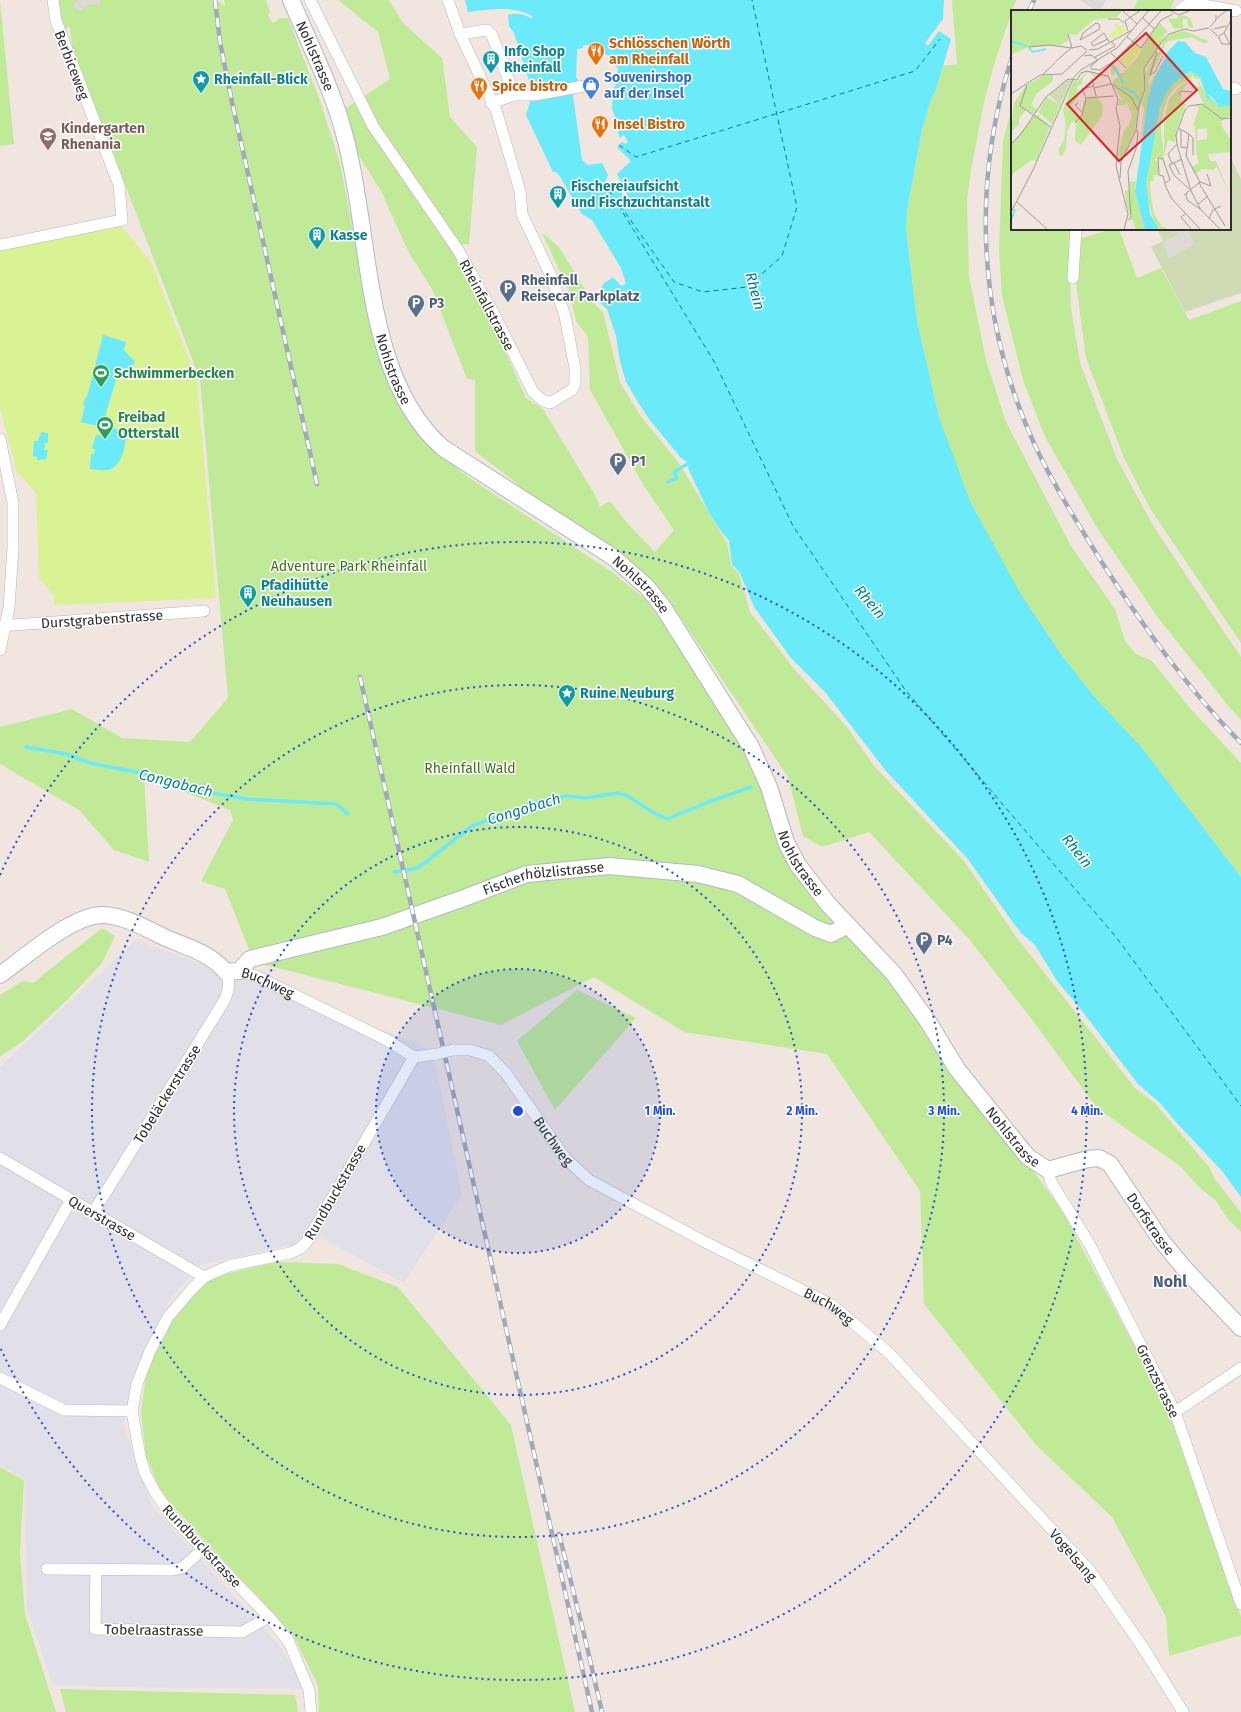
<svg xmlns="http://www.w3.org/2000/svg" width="1241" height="1712" font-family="'Fira Sans',sans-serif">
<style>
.industrial{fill:#e1e0e8}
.green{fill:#c1ea98}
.cemetery{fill:#cedbb5}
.pitch{fill:#d9f293}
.plaza{fill:#dfdad7}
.water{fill:#6beaf9;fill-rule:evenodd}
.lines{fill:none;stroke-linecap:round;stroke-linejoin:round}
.stream{stroke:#6beaf9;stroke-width:3.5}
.ferry{stroke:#047b96;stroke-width:1;stroke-dasharray:5 4;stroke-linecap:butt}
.street-casing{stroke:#b3b8c2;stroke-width:12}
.secondary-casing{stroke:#b3b8c2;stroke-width:18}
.street{stroke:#fff;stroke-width:11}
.secondary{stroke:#fff;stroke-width:16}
.rail-casing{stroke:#a1a8b9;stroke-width:4.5}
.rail{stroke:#fff;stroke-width:3;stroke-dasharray:9;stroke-linecap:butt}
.street-bridge-casing{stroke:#b3b8c2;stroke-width:12;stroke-linecap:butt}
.street-bridge{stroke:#fff;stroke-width:11}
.ring{fill:none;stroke:#1d4ed8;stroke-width:2;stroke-dasharray:2 4}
.labels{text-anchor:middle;stroke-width:3;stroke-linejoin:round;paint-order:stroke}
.food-label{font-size:14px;font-weight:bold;fill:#c56008;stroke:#fff;text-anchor:start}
.culture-label{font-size:14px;font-weight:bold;fill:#0d838f;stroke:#fff;text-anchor:start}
.street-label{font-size:14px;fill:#2e2e2e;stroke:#fff}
.shop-label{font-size:14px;font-weight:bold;fill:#366cbe;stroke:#fff;text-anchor:start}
.education-label{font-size:14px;font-weight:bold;fill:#785e54;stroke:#fff;text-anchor:start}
.service-label{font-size:14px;font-weight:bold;fill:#4e5e75;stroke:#fff;text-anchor:start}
.leisure-label{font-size:14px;font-weight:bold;fill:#27864d;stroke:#fff;text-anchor:start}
.park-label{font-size:14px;fill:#387315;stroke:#fff}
.water-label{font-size:15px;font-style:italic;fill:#047b96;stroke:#fff}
.quarter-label{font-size:16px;font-weight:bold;fill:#495d83;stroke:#fff}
.inset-river{fill:none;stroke:#6beaf9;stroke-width:2}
.inset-road{fill:none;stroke:#a29c98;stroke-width:1}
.view{fill:#d62828;fill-opacity:0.15;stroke:#d62828;stroke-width:2}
.inset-edge{fill:none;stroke:#2e2e2e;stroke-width:2}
.centre{fill:#1d4ed8;stroke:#fff;stroke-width:2}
.ring-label{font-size:12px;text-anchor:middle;font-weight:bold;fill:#1d4ed8;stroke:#fff;stroke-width:3;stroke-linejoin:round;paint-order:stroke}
</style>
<rect width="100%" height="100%" fill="#f0e6df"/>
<path class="industrial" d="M136 940 423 1045 435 1062 462 1194 404 1283 322 1238 200 1265 168 1302 137 1368 123 1424 152 1506 278 1644 307 1689 53 1686 27 1608 25 1479 0 1465V1067Z"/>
<g class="green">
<path d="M0 0 14 144 0 146Z"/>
<path d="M57 0H217L225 6 224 0H266L270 12 268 15 273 23 279 18H288L319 98 340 163 372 330 403 411 429 445 468 477 612 572 655 607 701 677 754 768 780 850 796 877 893 981 945 1067 1032 1169 1063 1212 1159 1392 1188 1459 1241 1617V1635L1169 1656 1166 1617 1112 1517 1036 1445 924 1304 920 1191 827 1054 684 1032 594 977 501 1025 254 962 225 889 201 881 233 820 230 810 144 776 149 862 114 850 79 810 0 764V727L72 709 122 738 190 742 228 698 200 379 72 47 70 27 62 30Z"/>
<path d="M338 0H389L403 23 442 58 450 117 477 147 469 244 449 246 490 318 526 398 543 409 595 495 600 507 610 501 628 524 655 552 674 530 644 486 590 390 588 337 576 321 569 291 542 233 559 247 592 301 603 312 620 382 639 414 679 463 727 543 731 564 739 574 750 612 795 670 847 727 874 766 964 861 1017 938 1135 1088 1155 1103 1209 1167 1215 1179 1241 1213V1232L1227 1218 1216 1201 1199 1187 1180 1166 1097 1108 1030 1017 969 939 869 832 822 847 803 836 788 777 670 602 647 579 552 511 475 451V380L467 379 432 289 408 251 381 191 354 148 343 110 390 79 378 32Z"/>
<path d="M952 0H1016L995 61 984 102 971 170 967 200 969 276 986 360 1006 422 1071 546 1115 609 1125 641 1136 654 1152 661 1189 707 1241 763V877L1142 748 1094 696 1061 654 1019 591 1001 560 970 501 953 458 939 417 917 321 906 229 907 211 922 130 931 99 935 93 943 66 957 64Z"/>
<path d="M1138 0H1174L1170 11H1132Z"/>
<path d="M1012 107V229H1072L1069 250 1071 308 1080 363 1117 459 1154 527 1241 657V720L1230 708 1159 619 1096 526 1045 437 1023 380 1002 296 999 249 1003 141Z"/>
<path d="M1112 229H1119L1137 278 1161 268 1189 320 1241 301V643L1151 510 1124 458 1086 358 1076 283 1079 239Z"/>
<path d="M102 928 115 936 102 963 68 999 23 1041 0 1057V995L23 981 33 983Z"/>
<path d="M577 990 636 1018 555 1110 517 1041Z"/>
<path d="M278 1262 338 1264 398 1287 511 1425 575 1712H319L318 1685 293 1635 162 1494 146 1456 141 1412 147 1368 167 1321 208 1278Z"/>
<path d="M0 1467 24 1480 20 1553 25 1614 56 1712H0Z"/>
<path d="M60 1689 295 1695 298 1712H66Z"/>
</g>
<path class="cemetery" d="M1230 157 1241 179V293L1185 312 1151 247 1163 241 1157 229H1230Z"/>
<path class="pitch" d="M119 223 151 262 197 381 216 598 54 605V596L39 578 36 493 17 472 0 408V248Z"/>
<g class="plaza">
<path d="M80 0H100V4L88 5 80 11 74 7 73 3Z"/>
<path d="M1080 0H1106L1100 11H1095Z"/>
<path d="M1175 229H1179L1181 233 1183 229H1187L1194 244 1169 259 1163 242 1178 235Z"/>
</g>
<g class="water">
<path d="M465 0H944L943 19 925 43 928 46 939 31 951 39 935 93 931 99 922 130 907 211 906 229 917 321 939 417 970 501 1019 591 1061 654 1094 696 1142 748 1241 877V1197L1222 1171 1175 1121 1161 1104 1138 1084 1079 1007 1057 981 1035 945 1022 934 1014 924 967 858 886 771 825 692 791 658 754 607 740 573 732 564 729 541 721 531 709 513 688 468 689 463 681 458 649 419 636 399 626 382 620 361 616 336 607 309 597 300 603 284 613 277 621 286 626 284 621 268 592 220 582 214 559 175 556 172H553L526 115 531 99 538 98 536 86 530 84 514 33 509 26 508 15C516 13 523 13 532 19V16C513 5 490 10 468 12ZM583 45C603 45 607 55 618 69L615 87H613L612 110C617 117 616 129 620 138L624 135 628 142 626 144 622 142 617 147 631 161 617 174 634 208 632 210 617 185 607 191 603 189 608 175 602 163 588 165 582 160 573 96 578 79 576 78 577 49 583 48Z"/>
<path d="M103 335 126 342 124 350 135 362 126 378 117 376 102 427 81 422 85 406 83 405 85 398 87 397Z"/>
<path d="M112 428 122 430 123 433 125 432 127 433C125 446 122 468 107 470 101 471 96 469 90 469L91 454H94L95 450 92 448 96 435 108 437Z"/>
<path d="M41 432 48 433V442L45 443 44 450H48L46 459 37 460V457L33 456 34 441H38Z"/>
</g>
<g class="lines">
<g class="stream">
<path d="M668 482 677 478 674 472 689 463H694"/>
<path d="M26 747 66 754 90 763 146 774 189 789 247 799 336 804 348 814"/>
<path d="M394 872 418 868 472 826 538 802 566 796 586 798 618 793 628 796 652 812 667 819 709 802 751 787"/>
</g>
<g class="ferry">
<path d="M619 145 636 157 915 71 940 39"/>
<path d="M609 190 715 363 793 526 906 691 1116 937 1241 1106"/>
<path d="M615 198 674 282 703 292 747 287 782 256 797 207 752 0"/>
</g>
<defs>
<g id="street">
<path d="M310 0 373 126 458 250 495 316 533 392 542 400 550 403 572 390 575 384V368L565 316 552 278 522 214 520 191 496 110 460 34 448 0"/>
<path d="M1179 11 1185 6 1193 3 1236 11"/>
<path d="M460 34 487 30 492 35 514 95 491 103"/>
<path d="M1230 88 1236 89"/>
<path d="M514 95H535L584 86"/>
<path d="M0 245 122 220 119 185 56 21 53 0"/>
<path d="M1073 278 1076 229"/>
<path d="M0 439 13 503V548L9 608 0 650"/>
<path d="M0 626 204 611"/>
<path id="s1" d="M239 971 256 976 387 1040 414 1057 437 1054"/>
<path id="s2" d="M453 1050H470L489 1056 505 1072 565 1158 589 1180 707 1243 832 1305 889 1353 1090 1571 1144 1649 1183 1712"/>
<path d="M0 1158 204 1277"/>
<path d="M1048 1170 1051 1182 1090 1245 1175 1412 1241 1604"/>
<path d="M93 1213 224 1001C229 991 231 982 226 972"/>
<path d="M0 1325 71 1200"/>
<path d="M0 1378 64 1410 132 1411"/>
<path d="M1175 1412 1241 1368"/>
<path d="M47 1569 172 1570 182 1568 202 1550"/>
<path d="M96 1569 95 1629 242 1632 269 1617"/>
<path d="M311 1712 309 1690 289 1642 269 1617 173 1518 155 1492 145 1473 140 1456 132 1411 137 1384 150 1351 168 1317 191 1290 204 1277 229 1266 290 1253 299 1249 306 1243 414 1057"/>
</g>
<g id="secondary">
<path id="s3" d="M291 0C310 45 333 90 345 137 372 235 362 377 443 448L613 557 647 587 663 607 751 747 769 787 786 842 798 865 828 904 894 974 929 1023 957 1069 1019 1146 1028 1157 1048 1170 1088 1159 1099 1158 1110 1164 1161 1240 1184 1268 1241 1328"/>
<path id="s4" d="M0 975C24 958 74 913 104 915 125 916 147 929 166 938 187 947 212 954 226 972L239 971 250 959 382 927 464 898 527 874 609 866 698 874 738 884 815 928 831 934 848 925"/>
</g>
</defs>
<use href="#street" class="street-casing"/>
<use href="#secondary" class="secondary-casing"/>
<use href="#street" class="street"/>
<use href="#secondary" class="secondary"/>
<defs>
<g id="rail">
<path d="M215 0 220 42 232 102 317 484"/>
<path d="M1029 11 1034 0"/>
<path d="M1012 57C971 184 978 319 1033 441 1052 483 1077 522 1101 561 1143 626 1187 688 1241 743"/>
<path d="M360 677 592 1712"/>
<path d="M559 1534 584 1634 602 1712"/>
</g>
</defs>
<use href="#rail" class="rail-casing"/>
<use href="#rail" class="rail"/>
<defs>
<path id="street-bridge" d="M437 1054 453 1050"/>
</defs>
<use href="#street-bridge" class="street-bridge-casing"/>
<use href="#street-bridge" class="street-bridge"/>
</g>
<circle cx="518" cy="1111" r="142" fill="#1d4ed8" fill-opacity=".12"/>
<g class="ring">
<circle cx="518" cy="1111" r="142"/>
<circle cx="518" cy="1111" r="284"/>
<circle cx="518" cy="1111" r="426"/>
<path d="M0 875A569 569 0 1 1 0 1347"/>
</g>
<defs>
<symbol id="restaurant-pin" viewBox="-11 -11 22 30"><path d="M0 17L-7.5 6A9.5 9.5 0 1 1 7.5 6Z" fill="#e8710a" stroke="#fff"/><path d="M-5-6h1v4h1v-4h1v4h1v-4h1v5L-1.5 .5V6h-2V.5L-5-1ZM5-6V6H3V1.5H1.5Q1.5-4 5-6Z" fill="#fff"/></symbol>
<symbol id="building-pin" viewBox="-11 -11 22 30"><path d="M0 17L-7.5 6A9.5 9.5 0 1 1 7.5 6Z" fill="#0f9aa8" stroke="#fff"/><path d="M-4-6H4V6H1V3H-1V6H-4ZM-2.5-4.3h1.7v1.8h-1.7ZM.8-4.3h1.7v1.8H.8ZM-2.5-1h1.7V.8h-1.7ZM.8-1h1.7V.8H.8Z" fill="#fff"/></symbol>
<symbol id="sight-pin" viewBox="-11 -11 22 30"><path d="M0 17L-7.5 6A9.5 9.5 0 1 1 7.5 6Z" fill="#0f9aa8" stroke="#fff"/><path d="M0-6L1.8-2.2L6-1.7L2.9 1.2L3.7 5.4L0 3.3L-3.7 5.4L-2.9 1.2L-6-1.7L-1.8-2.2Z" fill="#fff"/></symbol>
<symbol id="shop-pin" viewBox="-11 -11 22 30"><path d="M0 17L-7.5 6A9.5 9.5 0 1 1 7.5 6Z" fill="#3f7fe0" stroke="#fff"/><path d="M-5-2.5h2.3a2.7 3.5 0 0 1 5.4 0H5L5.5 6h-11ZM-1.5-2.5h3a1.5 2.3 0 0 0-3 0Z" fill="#fff"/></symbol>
<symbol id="school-pin" viewBox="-11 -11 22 30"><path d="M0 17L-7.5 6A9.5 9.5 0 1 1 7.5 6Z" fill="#8d6e63" stroke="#fff"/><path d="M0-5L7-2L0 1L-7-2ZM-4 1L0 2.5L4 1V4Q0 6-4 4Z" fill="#fff"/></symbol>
<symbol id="parking-pin" viewBox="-11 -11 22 30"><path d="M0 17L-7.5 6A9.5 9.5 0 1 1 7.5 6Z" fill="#5c6f8a" stroke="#fff"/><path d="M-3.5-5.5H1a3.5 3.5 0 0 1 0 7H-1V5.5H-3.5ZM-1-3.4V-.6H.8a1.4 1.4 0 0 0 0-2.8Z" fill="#fff"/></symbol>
<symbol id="stadium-pin" viewBox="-11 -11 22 30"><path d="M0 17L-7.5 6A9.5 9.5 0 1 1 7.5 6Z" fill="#2e9e5b" stroke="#fff"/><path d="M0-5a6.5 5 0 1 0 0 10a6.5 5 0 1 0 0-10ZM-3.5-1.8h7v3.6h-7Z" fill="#fff"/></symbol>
</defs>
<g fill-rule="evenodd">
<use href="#restaurant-pin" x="586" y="41" width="20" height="27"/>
<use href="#building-pin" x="481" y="49" width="20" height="27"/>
<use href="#sight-pin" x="191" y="69" width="20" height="27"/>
<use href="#shop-pin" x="581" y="75" width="20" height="27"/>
<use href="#restaurant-pin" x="469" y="76" width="20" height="27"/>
<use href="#restaurant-pin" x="590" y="114" width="20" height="27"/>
<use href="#school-pin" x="38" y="126" width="20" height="27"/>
<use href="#building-pin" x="548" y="184" width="20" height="27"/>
<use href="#building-pin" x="307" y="225" width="20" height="27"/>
<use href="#parking-pin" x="498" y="278" width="20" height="27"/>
<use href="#parking-pin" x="406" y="293" width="20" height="27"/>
<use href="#stadium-pin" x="91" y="363" width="20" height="27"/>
<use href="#stadium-pin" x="95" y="415" width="20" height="27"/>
<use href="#parking-pin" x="608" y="451" width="20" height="27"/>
<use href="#building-pin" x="238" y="583" width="20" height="27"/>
<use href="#sight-pin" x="557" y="683" width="20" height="27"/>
<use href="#parking-pin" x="914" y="930" width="20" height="27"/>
</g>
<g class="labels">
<g class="food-label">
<text x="609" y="48">Schlösschen Wörth<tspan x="609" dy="16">am Rheinfall</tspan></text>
<text x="492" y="91">Spice bistro</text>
<text x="613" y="129">Insel Bistro</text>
</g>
<g class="culture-label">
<text x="504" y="56">Info Shop<tspan x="504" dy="16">Rheinfall</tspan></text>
<text x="214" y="84">Rheinfall-Blick</text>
<text x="571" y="191">Fischereiaufsicht<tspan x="571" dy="16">und Fischzuchtanstalt</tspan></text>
<text x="330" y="240">Kasse</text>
<text x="261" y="590">Pfadihütte<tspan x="261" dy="16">Neuhausen</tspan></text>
<text x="580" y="698">Ruine Neuburg</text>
</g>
<g class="street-label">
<text dy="5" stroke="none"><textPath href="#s3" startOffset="61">Nohlstrasse</textPath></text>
<text transform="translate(72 65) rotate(69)" y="5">Berbiceweg</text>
<text transform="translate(487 305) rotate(62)" y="5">Rheinfallstrasse</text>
<text dy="5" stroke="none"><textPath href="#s3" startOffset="385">Nohlstrasse</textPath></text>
<text dy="5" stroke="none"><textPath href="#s3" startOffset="721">Nohlstrasse</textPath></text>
<text transform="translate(102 619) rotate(-4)" y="5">Durstgrabenstrasse</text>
<text dy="5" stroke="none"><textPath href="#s3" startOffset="1045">Nohlstrasse</textPath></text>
<text dy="5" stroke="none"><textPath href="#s4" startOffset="593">Fischerhölzlistrasse</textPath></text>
<text dy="5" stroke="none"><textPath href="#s1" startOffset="31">Buchweg</textPath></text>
<text transform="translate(167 1094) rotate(-58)" y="5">Tobeläckerstrasse</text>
<text dy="5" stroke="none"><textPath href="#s3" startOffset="1393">Nohlstrasse</textPath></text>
<text dy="5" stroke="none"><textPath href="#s2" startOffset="144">Buchweg</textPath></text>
<text transform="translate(335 1192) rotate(-60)" y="5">Rundbuckstrasse</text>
<text transform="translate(102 1218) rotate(30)" y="5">Querstrasse</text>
<text dy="5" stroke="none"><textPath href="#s3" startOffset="1579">Dorfstrasse</textPath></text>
<text dy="5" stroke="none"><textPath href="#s2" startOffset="468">Buchweg</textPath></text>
<text transform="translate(1158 1381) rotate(64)" y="5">Grenzstrasse</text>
<text transform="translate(202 1546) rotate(47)" y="5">Rundbuckstrasse</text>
<text transform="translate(1073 1555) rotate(49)" y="5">Vogelsang</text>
<text transform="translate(154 1630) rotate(1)" y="5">Tobelraastrasse</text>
</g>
<g class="shop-label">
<text x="604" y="82">Souvenirshop<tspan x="604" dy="16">auf der Insel</tspan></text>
</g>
<g class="education-label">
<text x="61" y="133">Kindergarten<tspan x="61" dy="16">Rhenania</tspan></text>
</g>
<g class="service-label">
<text x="521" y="285">Rheinfall<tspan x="521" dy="16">Reisecar Parkplatz</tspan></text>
<text x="429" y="308">P3</text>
<text x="631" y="466">P1</text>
<text x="937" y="945">P4</text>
</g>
<g class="leisure-label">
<text x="114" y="378">Schwimmerbecken</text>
<text x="118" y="422">Freibad<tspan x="118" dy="16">Otterstall</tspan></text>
</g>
<g class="park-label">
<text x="349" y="571">Adventure Park Rheinfall</text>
<text x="470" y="773">Rheinfall Wald</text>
</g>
<g class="water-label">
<text transform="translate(755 291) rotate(75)" y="5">Rhein</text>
<text transform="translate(870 602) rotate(50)" y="5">Rhein</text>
<text transform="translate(176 783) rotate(14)" y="5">Congobach</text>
<text transform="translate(524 809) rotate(-17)" y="5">Congobach</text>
<text transform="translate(1077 851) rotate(51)" y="5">Rhein</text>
</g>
<g class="quarter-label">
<text x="1170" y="1287">Nohl</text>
</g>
</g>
<g transform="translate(1011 10)">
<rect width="220" height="220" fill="#f0e6df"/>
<path d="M0 0H112L106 7 83 10 65 25 58 24 57 31 50 35 17 37 0 45ZM172 5 179 8 183 18 177 17 176 9H172L171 13 173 18 163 19 157 8 166 9 167 6ZM148 12 157 22 144 32 155 25 133 59 134 75 123 122 111 148 107 146 113 120 118 115 121 105 115 91 114 95H107L108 90H112L101 75 103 69 107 67 105 62 101 66 99 54 105 56 109 63H112L126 48 137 27ZM173 21 198 31 194 34 181 27 158 31 155 33 137 72 138 76 147 59 138 83 129 137 133 98 130 95 135 79 134 64 144 44 149 42 152 32 159 24ZM76 61 97 67H84L77 62 72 67 71 74 66 77 68 86 59 97 69 107 66 112 72 104 73 93 78 87 85 86 92 95 91 106 70 135 64 130 65 113 61 111 56 122 55 138 52 145 49 146 47 140 53 130 55 115 52 100 62 71H67ZM181 61 189 69H184L182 65 179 69 166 76 157 87 152 102 150 119 153 149 146 147 144 150 147 152V165H142L143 171H139V180L143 204 151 217H154L155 220H149L143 212 136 187 135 173 139 148 152 89 162 74ZM42 65V71L25 84 20 95 27 100 23 104 16 100 18 97 8 108V114L0 122 3 93 15 76 30 66ZM187 70 197 89 203 93 195 84 207 96H220V105L209 112 212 113 210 115 220 130V142L197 144 199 151H205L220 187 206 157 202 160 192 159 184 164 180 157 188 153 185 142 184 116 182 115 188 98 185 95H193L185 77 181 76 188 77ZM196 118V129L186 131V119ZM178 71 169 83 171 84 170 91 175 94 166 118 164 132 157 130 153 146V109L158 89 170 75ZM36 87 49 95 41 114 27 102ZM24 105H27L39 117 25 151 21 150 0 165V134ZM125 168 124 182 134 220H125L115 194 114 180 119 181 118 171 124 172Z" fill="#c1ea98" fill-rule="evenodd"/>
<path d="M56 70H61L49 95 38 85Z" fill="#cedbb5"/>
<path d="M106 13 108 17 112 15 115 21 101 29 99 25 105 20 103 14ZM122 33 130 38 129 41 116 58 109 51Z" fill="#d9f293"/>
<path d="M167 31 174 32 184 43 195 47 212 79 220 81V96L208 97 202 88 196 84 206 95 196 88 189 68 180 61 162 74 155 84 149 99 135 173 139 204 148 220H134L124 182 137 87 143 68 155 47 154 45Z" fill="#6beaf9"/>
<path class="inset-river" d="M0 31 16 36M18 38 22 42 35 39M102 55 112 73M154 58 172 68M150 66 153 69 158 68 170 52H179M111 77 122 82 129 90M0 211 4 199M139 220 129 184 131 150 141 94 151 59"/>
<path class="inset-road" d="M158 0 168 5 180 0M112 1 126 14M132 8 143 19M206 8 216 0M97 9H108L113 13M85 13 88 14 89 19 69 30 72 23ZM199 17 205 10V5M199 19 207 26 211 34H220M203 19 215 16M117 21 114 11 130 0M213 23 219 34M57 24 61 38M208 26 213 23 220 10M116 27 130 38 150 10 162 4M97 29 82 36 80 33 93 23 98 32M149 34 158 24 174 19 182 21 198 18M17 37 38 35 61 38 70 36 76 40M78 40 87 39 121 20M100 43 115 58M73 46 80 45 87 50 80 56V59L89 60 106 49 151 0M84 47 104 36 100 31M44 52 60 38M31 65 44 53M139 65 146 42M139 65 144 62 152 46M81 69 85 86M101 74 120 87 127 100M16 75 9 96 40 117M83 78 100 74M0 84 29 65 51 64 76 41M167 84 171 81 181 82M75 88 71 79 83 76M67 93 64 95 72 103M64 113 71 105 75 88 103 86M167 118 178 124 175 146 189 172M170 120V137L176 138M178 124 182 128V145M0 134 10 124 35 87 57 69 66 70 70 63 76 61 97 66 107 89 105 99 109 116 105 156 117 204 113 220M171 149 158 155 163 165 178 179M163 153 169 165M161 154 157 144 166 134M109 168 110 152 125 120 128 96 134 79 133 59 150 33M154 173 159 170 152 149 147 148 148 165 152 166 154 173V175L161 189 190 220M188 173 214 216M175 183 176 190 189 199M173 185 189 172 200 176 196 164M6 192 37 220M187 194 197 186M0 202 22 160 63 67 70 60 106 38 138 0M174 204 170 207 181 220M198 208 202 200 210 196M117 210 120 208 117 161 125 139 127 123 125 120M210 220 190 200 180 181 166 135 165 125 174 100 178 96 191 94 211 109 220 108"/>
<path class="view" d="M135 23 186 80 108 151 56 94Z"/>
<rect width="220" height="220" class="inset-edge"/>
</g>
<circle cx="518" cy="1111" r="6" class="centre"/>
<g class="ring-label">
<text x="660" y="1115">1 Min.</text>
<text x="802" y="1115">2 Min.</text>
<text x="944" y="1115">3 Min.</text>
<text x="1087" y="1115">4 Min.</text>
</g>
</svg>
